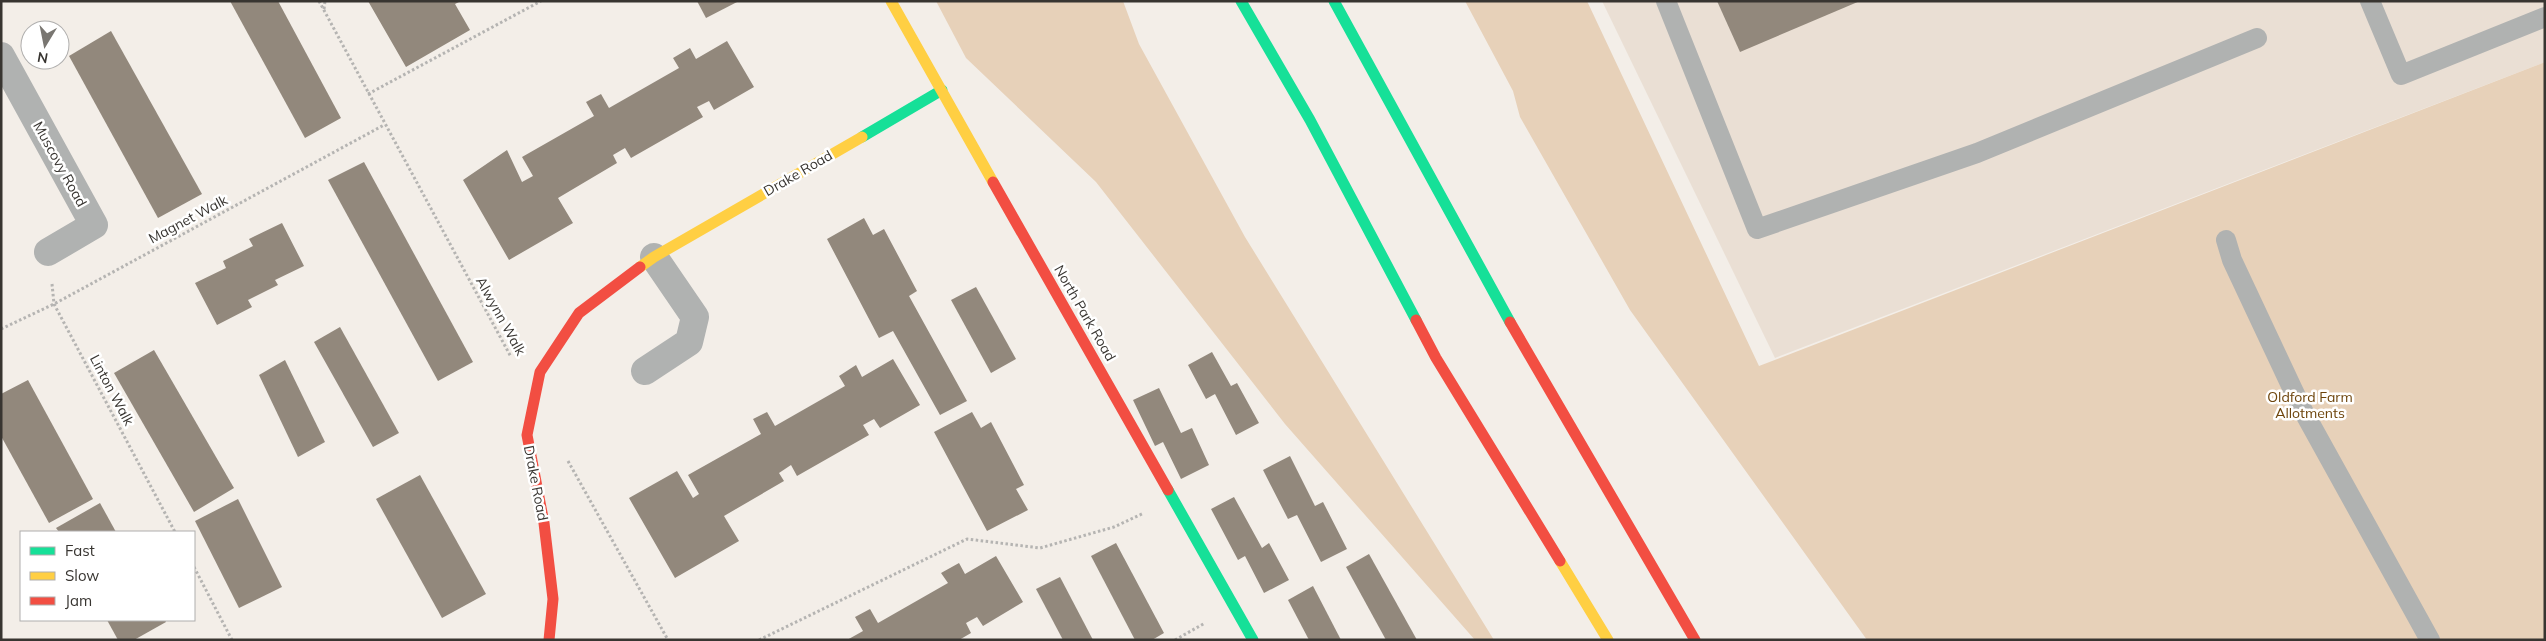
<svg xmlns="http://www.w3.org/2000/svg" width="2546" height="641" font-family="Mulish,sans-serif">
<style>
.built{fill:#eadfd4}
.green{fill:#e7d1b9}
.building{fill:#92887c}
.lines{fill:none;stroke-linecap:round;stroke-linejoin:round}
.path{stroke:#b5b4b2;stroke-width:3;stroke-dasharray:2.5 2.5;stroke-linecap:butt}
.lane{stroke:#b0b2b1;stroke-width:20}
.street{stroke:#b0b2b1;stroke-width:28}
.fast{stroke:#16e098;stroke-width:11}
.slow{stroke:#ffcf43;stroke-width:11}
.jam{stroke:#f24e42;stroke-width:11}
.labels{text-anchor:middle;stroke-width:5;stroke-linejoin:round;paint-order:stroke}
.street-label{font-size:14px;fill:#383531;stroke:#fff}
.park-label{font-size:14px;fill:#6d440b;stroke:#fff}
</style>
<rect width="100%" height="100%" fill="#f3eee8"/>
<path class="built" d="M1602 1H2545V62L1775 358Z"/>
<g class="green">
<path d="M936 1H1123L1139 44 1245 237 1494 640H1475L1285 424 1096 182 966 58Z"/>
<path d="M1465 1H1587L1759 366 2545 62V640H1867L1630 310 1520 117 1513 91Z"/>
</g>
<g class="building">
<path d="M230 1H278L341 118 305 138Z"/>
<path d="M368 1H461L455 4 470 30 406 67Z"/>
<path d="M697 1H739L706 18Z"/>
<path d="M1717 1H1860L1740 52Z"/>
<path d="M111 31 202 194 158 218 69 56Z"/>
<path d="M727 41 754 87 714 110 709 101 697 107 703 117 631 158 625 148 613 155 617 163 558 198 573 223 509 260 463 180 507 150 522 182 533 176 522 157 594 116 586 102 601 94 609 108 679 68 673 58 690 48 696 59Z"/>
<path d="M364 162 473 362 438 381 328 180Z"/>
<path d="M864 218 873 235 884 229 917 291 909 296 967 401 940 415 893 331 879 338 827 239Z"/>
<path d="M282 223 304 266 275 280 278 285 248 300 252 307 217 325 195 283 226 268 223 261 253 246 249 239Z"/>
<path d="M976 287 1016 359 991 373 951 300Z"/>
<path d="M340 327 399 433 373 447 314 342Z"/>
<path d="M154 350 234 488 194 512 114 373Z"/>
<path d="M1212 352 1231 386 1237 383 1259 423 1236 435 1215 394 1206 399 1188 365Z"/>
<path d="M893 359 920 405 880 428 874 419 863 425 869 435 797 476 791 465 779 473 784 481 724 516 739 541 675 578 629 498 677 471 693 498 699 494 688 475 761 434 753 419 767 412 775 426 845 386 839 376 856 365 862 377Z"/>
<path d="M285 360 325 442 298 457 259 375Z"/>
<path d="M28 380 93 499 49 523 1 436V394Z"/>
<path d="M1159 388 1181 433 1192 428 1209 465 1181 479 1163 442 1155 446 1133 400Z"/>
<path d="M972 412 981 428 991 422 1024 485 1016 489 1028 510 987 531 934 432Z"/>
<path d="M1290 456 1315 506 1323 502 1347 549 1321 562 1297 515 1288 519 1263 470Z"/>
<path d="M420 475 486 594 442 618 376 499Z"/>
<path d="M1234 497 1262 548 1269 543 1289 580 1264 593 1245 556 1238 560 1211 509Z"/>
<path d="M238 499 282 587 239 608 195 521Z"/>
<path d="M100 503 116 532H59L56 528Z"/>
<path d="M1116 543 1164 633 1152 640H1135L1091 556Z"/>
<path d="M1369 554 1417 640H1386L1346 567Z"/>
<path d="M996 556 1023 602 983 626 977 617 966 623 971 633 959 640H847L863 631 855 617 870 609 878 623 948 583 941 573 959 563 965 574Z"/>
<path d="M1060 577 1093 640H1063L1036 589Z"/>
<path d="M1313 586 1341 640H1309L1288 600Z"/>
<path d="M107 620H165L166 622 134 640H118Z"/>
</g>
<g class="lines">
<g class="path">
<path d="M319 1 511 357"/>
<path d="M324 9 325 1"/>
<path d="M368 94 541 1"/>
<path d="M52 284 54 304 175 532"/>
<path d="M1 329 54 304 384 125"/>
<path d="M568 461 668 640"/>
<path d="M194 567 232 640"/>
<path d="M759 640 967 539 1040 548 1114 527 1144 513"/>
<path d="M1175 640 1205 623"/>
</g>
<g class="lane">
<path d="M1666 1 1757 229 1977 153 2257 38"/>
<path d="M2370 1 2401 75 2545 17"/>
<path d="M2226 240 2232 260 2301 407 2430 640"/>
</g>
<g class="street">
<path d="M1 56 94 225 48 252"/>
<path d="M645 371 689 342 695 317 654 257"/>
</g>
<g class="fast">
<path d="M1241 1 1310 120 1416 320"/>
<path d="M1334 1 1510 322"/>
<path d="M862 137 942 90"/>
<path d="M1168 490 1253 640"/>
</g>
<g class="slow">
<path d="M891 1 993 182"/>
<path d="M640 267 654 257 862 137"/>
<path d="M1560 561 1608 640"/>
</g>
<g class="jam">
<path d="M993 182 1168 490"/>
<path d="M1416 320 1436 358 1560 561"/>
<path d="M1510 322 1695 640"/>
<path d="M549 640 553 599 544 523 527 435 540 372 579 313 640 267"/>
</g>
</g>
<g class="labels">
<g class="street-label">
<text transform="translate(60 164) rotate(61)" y="5">Muscovy Road</text>
<text transform="translate(798 173) rotate(-30)" y="5">Drake Road</text>
<text transform="translate(188 219) rotate(-28)" y="5">Magnet Walk</text>
<text transform="translate(1085 313) rotate(60)" y="5">North Park Road</text>
<text transform="translate(501 316) rotate(61)" y="5">Alwynn Walk</text>
<text transform="translate(112 390) rotate(62)" y="5">Linton Walk</text>
<text transform="translate(536 483) rotate(79)" y="5">Drake Road</text>
</g>
<g class="park-label">
<text x="2310" y="402">Oldford Farm<tspan x="2310" dy="16">Allotments</tspan></text>
</g>
</g>
<rect width="2546" height="641" fill="none" stroke="#383531" stroke-width="5"/>
<rect x="20" y="531" width="175" height="90" fill="#ffffff" stroke="#afaead"/>
<rect x="30" y="547" width="25" height="8" fill="#16e098" stroke="#afaead"/>
<text x="65" y="556" font-size="15" fill="#383531">Fast</text>
<rect x="30" y="572" width="25" height="8" fill="#ffcf43" stroke="#afaead"/>
<text x="65" y="581" font-size="15" fill="#383531">Slow</text>
<rect x="30" y="597" width="25" height="8" fill="#f24e42" stroke="#afaead"/>
<text x="65" y="606" font-size="15" fill="#383531">Jam</text>
<g transform="translate(45 45) rotate(190)"><circle r="24" fill="#ffffff" stroke="#afaead"/>
<path d="M0-4L9 19L0 12L-9 19Z" fill="#797671"/>
<text y="-8" font-size="14" font-weight="bold" text-anchor="middle" fill="#383531">N</text>
</g>
</svg>
